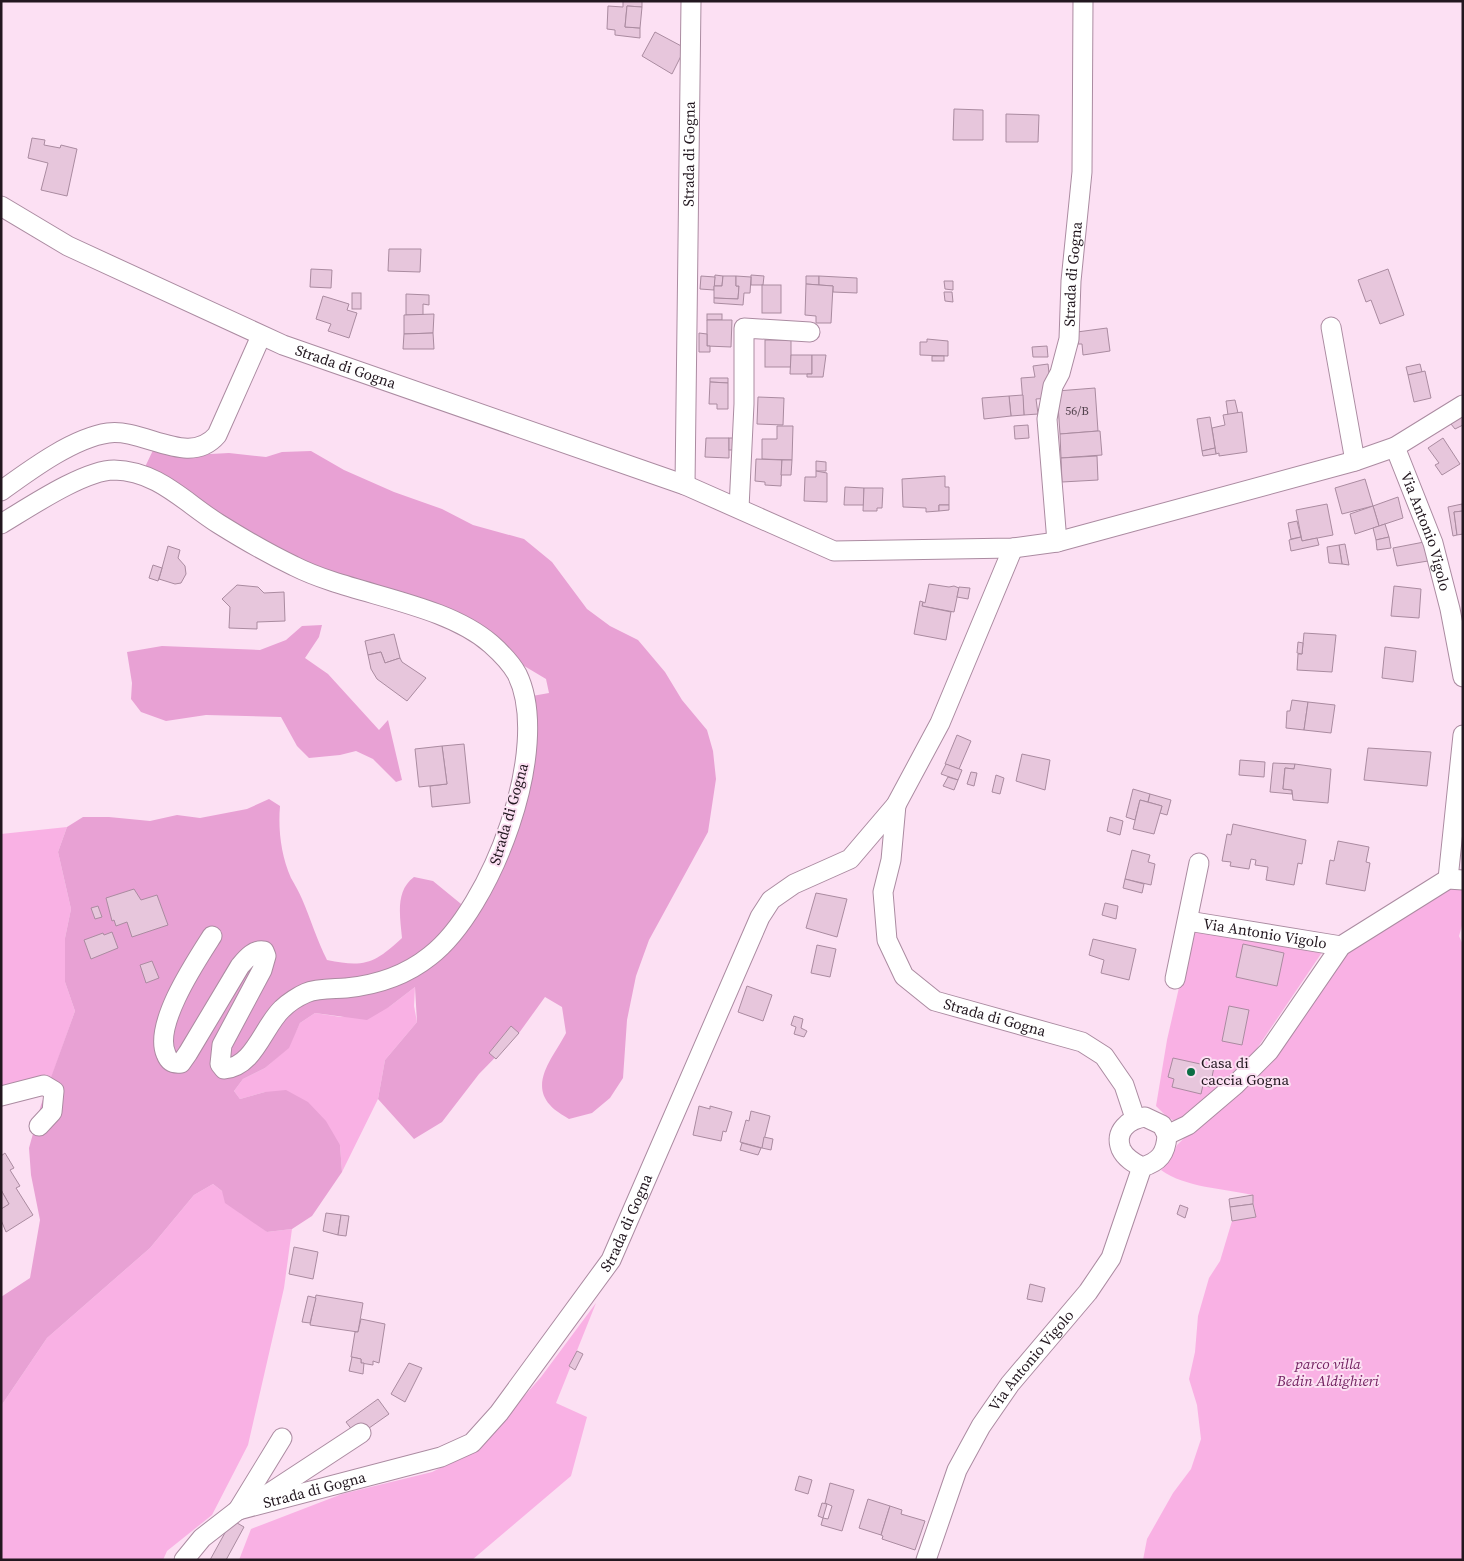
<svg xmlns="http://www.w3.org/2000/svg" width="1464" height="1561" font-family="'Source Serif 4',serif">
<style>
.green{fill:#f9b1e4}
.forest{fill:#e8a1d4}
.building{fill:#e7c6dc;stroke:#aa8ba0}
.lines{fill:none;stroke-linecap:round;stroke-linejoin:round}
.minor-casing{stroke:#ab8ba1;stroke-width:21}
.minor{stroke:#fff;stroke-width:19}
.poi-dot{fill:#0b6e44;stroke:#fce0f3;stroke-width:2}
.labels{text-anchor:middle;stroke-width:4;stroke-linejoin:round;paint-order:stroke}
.number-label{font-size:12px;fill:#53434e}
.street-label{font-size:15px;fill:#22171f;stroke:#fce0f3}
.poi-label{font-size:15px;fill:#22171f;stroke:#fce0f3;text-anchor:start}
.park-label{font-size:15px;font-style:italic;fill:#742362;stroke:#fce0f3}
</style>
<rect width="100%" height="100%" fill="#fce0f3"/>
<g class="green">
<path d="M67 827 58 852 71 909 65 938V982L75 1011 48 1087 1 1095V834Z"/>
<path d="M1448 879 1463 884V922L1459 936 1463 945V1560H1143L1147 1539 1173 1493 1191 1469 1201 1439 1197 1405 1189 1379 1195 1352 1198 1316 1209 1278 1220 1261 1232 1221 1256 1217 1252 1195C1223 1188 1186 1188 1161 1170L1169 1161 1177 1145 1270 1056 1358 934Z"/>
<path d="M1194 922 1325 948 1256 1050 1179 1124 1166 1116 1156 1106 1167 1040Z"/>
<path d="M415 987 414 1006 417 1022 385 1060 378 1099 342 1172 340 1145 265 1092 240 1099 234 1091 243 1079 265 1068 288 1048 300 1023 315 1013 341 1017 389 1007Z"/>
<path d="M213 1184 222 1191 241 1214 253 1220 267 1232 292 1229 284 1288 248 1445 212 1515 167 1551 163 1560H1V1406L47 1338 150 1248 194 1195Z"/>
<path d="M596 1303 556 1403 587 1417 571 1476 472 1560H239L251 1529 342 1494 432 1472 471 1453 489 1436 541 1377Z"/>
</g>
<g class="forest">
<path d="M155 446 192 455 229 453 266 457 282 452 311 451 344 470 394 492 442 509 473 525 524 539 552 562 587 609 610 626 638 640 665 672 682 700 707 730 713 751 716 779 708 832 649 940 636 976 627 1020 623 1078 610 1098 592 1113 569 1119C563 1115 555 1111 550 1105 529 1082 555 1055 566 1033L562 1007 545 997 519 1033 479 1074 442 1122 414 1139 378 1099 385 1060 417 1022 415 987 389 1007 367 1020 315 1013 300 1023 289 1048 265 1068 243 1079 234 1091 240 1099 265 1092 286 1090 308 1102 326 1121 340 1145 342 1172 312 1216 292 1229 267 1232 225 1203 222 1191 213 1184 194 1195 150 1248 47 1338 1 1406V1297L30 1278 40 1220 31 1175 29 1148 41 1105 75 1011 65 982V938L71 909 58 852 67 827 83 817H109L150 821 177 815 200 818 247 809 269 799 280 806C278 830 281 855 291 878 295 885 299 892 302 899 311 920 317 940 327 960 365 968 375 963 402 938 400 916 395 891 414 877L433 881 466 908 526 779 521 698 549 693 546 679 491 646 292 564 145 467Z"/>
<path d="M322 625 319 637 305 658 328 674 379 730 388 720 402 780 396 782 373 759 356 751 340 755 309 758 297 746 281 717 206 715 166 721 141 712 131 699 132 683 127 652 162 646 260 650 286 640 302 626Z"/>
</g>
<g class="building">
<path d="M623 1H642V7L627 6 625 27 640 28V38L615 35V30L607 29 608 6 623 7Z"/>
<path d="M627 6 642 7 640 28 625 27Z"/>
<path d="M655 32 685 48 672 74 642 56Z"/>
<path d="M954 109 983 110V140H953Z"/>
<path d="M1006 114 1039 115 1038 142H1006Z"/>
<path d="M32 138 45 140 44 145 60 148 61 145 77 149 67 196 41 190 48 163 28 158Z"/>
<path d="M389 249H421L420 272 388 271Z"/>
<path d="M311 269 332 270 331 288 310 287Z"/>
<path d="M1388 269 1404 315 1380 324 1371 300 1366 302 1358 280Z"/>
<path d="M715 275 723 276 722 286H714Z"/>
<path d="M751 275 764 276 763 285H751Z"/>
<path d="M701 276 715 277 714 290 700 289Z"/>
<path d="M723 276H736V286H739L738 299 714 298V286H722Z"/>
<path d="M736 276 751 277 750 293H744L743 305 714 303V298L738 299 739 286H736Z"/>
<path d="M806 276H819V285L806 284Z"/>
<path d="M819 276 857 278V293L833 292V286L819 285Z"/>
<path d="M944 281H953V290L945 289Z"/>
<path d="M806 284 833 286 831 323H816V316L805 315Z"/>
<rect x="762" y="285" width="19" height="28"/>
<path d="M944 292H952L953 302 945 301Z"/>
<rect x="352" y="293" width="9" height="16"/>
<path d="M406 294 429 295V305L423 304V315H406Z"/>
<path d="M323 296 349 304 347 310 357 313 349 338 328 331 331 324 316 319Z"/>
<path d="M434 314 433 333 404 334V315Z"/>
<rect x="707" y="314" width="15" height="6"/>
<path d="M707 320H732L731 347 707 346Z"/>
<path d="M1107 328 1110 351 1083 355 1082 344H1078L1077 332Z"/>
<path d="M433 333 434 349H403L404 334Z"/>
<path d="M699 333 707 334V346H710V352H699Z"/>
<path d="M927 339 948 341V356L920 355V342H927Z"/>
<rect x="765" y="340" width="26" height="27"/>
<path d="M1047 346 1048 357H1033L1032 347Z"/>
<path d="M791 355H812V374H790Z"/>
<path d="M812 355H826L823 377H807V374H812Z"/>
<rect x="932" y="356" width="12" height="5"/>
<path d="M1048 364 1050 382 1049 398 1036 399 1038 414 1024 415 1021 378 1035 377 1033 366Z"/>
<path d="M1420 364 1422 372 1408 375 1406 367Z"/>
<path d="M1425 371 1431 398 1414 402 1408 375Z"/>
<path d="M710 378H728V383L710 382Z"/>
<path d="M710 382 728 383V409H717V404H709Z"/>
<path d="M1095 388 1098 431 1060 434 1057 391Z"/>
<path d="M1023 395 1024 415 1011 416 1009 396Z"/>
<path d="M1009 396 1011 416 984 419 982 398Z"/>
<path d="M758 397 784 398 783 425 757 424Z"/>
<path d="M1235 400 1238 413 1228 415 1226 401Z"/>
<path d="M1242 412 1247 452 1219 456V453L1216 454 1212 428 1225 425 1223 415Z"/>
<path d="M1463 413V425L1455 429 1447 419Z"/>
<path d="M1210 417 1215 448 1202 451 1197 419Z"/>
<path d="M1028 425 1029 438 1015 439 1014 426Z"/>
<path d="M777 426H793L792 460 762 459V439H777Z"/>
<path d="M1098 431H1100L1102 455 1061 458 1060 434Z"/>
<path d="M706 438H729V458L705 457Z"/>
<rect x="729" y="438" width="11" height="12"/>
<path d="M1443 438 1460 464 1442 475 1435 465 1439 463 1428 448Z"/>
<path d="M1215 448 1216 454 1203 456 1202 451Z"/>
<path d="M1097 456 1098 480 1062 482 1061 458Z"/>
<path d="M756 459 782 460 781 486 765 485V482L755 481Z"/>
<path d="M782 460H792L791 475H781Z"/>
<path d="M816 461 826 462V471H816Z"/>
<path d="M816 471 827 473V502L804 501 805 477H816Z"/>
<path d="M945 476V487H949V505H939V511L926 512V508L903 507 902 479Z"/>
<path d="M1365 479 1373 506 1342 514 1335 488Z"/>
<path d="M845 487 864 488V505H844Z"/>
<path d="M864 488H883L882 508H877V511H863Z"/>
<path d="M1398 497 1403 518 1379 526 1373 506Z"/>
<path d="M1327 504 1333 535 1302 541 1296 510Z"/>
<path d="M1462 504 1463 511 1454 512 1457 535 1453 536 1448 507Z"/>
<path d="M939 505H949V510L939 511Z"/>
<path d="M1373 506 1379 526 1355 534 1350 514Z"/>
<path d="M1463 511V534L1457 535 1454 512Z"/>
<path d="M1297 521 1301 537 1291 539 1288 523Z"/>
<path d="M1385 524 1389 537 1376 540 1373 528Z"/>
<path d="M1301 537 1302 541 1317 538 1319 545 1291 551 1289 540Z"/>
<path d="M1389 537 1391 548 1377 550 1376 540Z"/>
<path d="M1424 542 1428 561 1397 566 1393 548Z"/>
<path d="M1345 544 1349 565 1342 564 1339 545Z"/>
<path d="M1339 545 1342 564 1329 563 1327 547Z"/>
<path d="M168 546 180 550 178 558 185 566 186 574 181 583 175 584 159 579Z"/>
<path d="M153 565 162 568 158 581 149 578Z"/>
<path d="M929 584 949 587 954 586 959 588 954 612 922 606 923 602 925 603Z"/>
<path d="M237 585 258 587 264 593 284 592 285 621 257 622V629L229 628 230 607 222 599Z"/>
<path d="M1394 586 1421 589 1419 618 1391 616Z"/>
<path d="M959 587 970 588 968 599 957 597Z"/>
<path d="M920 601 923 602 922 606 951 612 946 640 914 634Z"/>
<path d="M1304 633 1336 635 1332 672 1297 670 1298 654H1302Z"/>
<path d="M394 634 400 658 385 663 381 652 368 655 365 641Z"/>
<path d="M1298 642 1303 643 1302 654 1297 653Z"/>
<path d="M1385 647 1416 651 1413 682 1382 678Z"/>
<path d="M381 652 385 663 400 658 402 662 426 678 407 701 377 679 371 669 368 655Z"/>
<path d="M1292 700 1308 702 1304 730 1286 728 1287 711H1290Z"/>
<path d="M1308 702 1335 705 1331 733 1304 730Z"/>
<path d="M957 735 971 741 959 769 945 764Z"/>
<path d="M464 744 470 803 432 807 430 786 447 784 442 746Z"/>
<path d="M442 746 447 784 419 787 415 749Z"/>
<path d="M1368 748 1431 752 1427 786 1364 780Z"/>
<path d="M1022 754 1050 760 1045 790 1016 781Z"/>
<path d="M1240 760 1265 762 1264 777 1239 775Z"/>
<path d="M1273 763 1295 764 1294 769 1285 768 1283 789 1292 790V794L1270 792Z"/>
<path d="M946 764 962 770 958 780 941 774Z"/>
<path d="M1295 764 1331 769 1328 803 1293 800 1292 790 1283 789 1285 768 1294 769Z"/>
<path d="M971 772 977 773 974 786 967 784Z"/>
<path d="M996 775 1004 778 1000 794 992 792Z"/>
<path d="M948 777 958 780 954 790 943 786Z"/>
<path d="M1133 789 1150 794 1148 802 1140 800 1135 820 1126 817Z"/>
<path d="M1150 794 1171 800 1167 815 1160 813 1162 806 1148 802Z"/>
<path d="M1140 800 1162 806 1154 834 1133 829Z"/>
<path d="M1110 817 1123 821 1120 835 1107 831Z"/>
<path d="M1233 824 1306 840 1302 864 1298 863 1294 885 1266 880 1268 867 1255 865 1256 860 1251 859 1249 869 1230 866 1231 862 1222 861 1227 834 1231 835Z"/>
<path d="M1338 841 1369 847 1366 862 1370 863 1365 891 1326 884 1330 860 1334 861Z"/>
<path d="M1132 850 1150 855 1148 862 1155 864 1151 885 1125 879Z"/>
<path d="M1125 879 1144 884 1142 893 1123 888Z"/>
<path d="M134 889 141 900 157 895 168 925 132 937 127 922 116 926 114 920 112 921 106 898Z"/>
<path d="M816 893 847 899 837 937 806 928Z"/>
<path d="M1105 903 1118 906 1116 919 1102 915Z"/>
<path d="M98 906 102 917 95 919 91 908Z"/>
<path d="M112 932 118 948 91 959 84 940 103 933 104 935Z"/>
<path d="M1093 939 1136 949 1129 980 1101 973 1104 960 1089 955Z"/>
<path d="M1243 944 1284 953 1277 986 1236 977Z"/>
<path d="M817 945 836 949 830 977 811 973Z"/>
<path d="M152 961 159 978 146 983 140 965Z"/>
<path d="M747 986 772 995 763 1021 738 1012Z"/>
<path d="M1229 1006 1249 1010 1242 1045 1222 1041Z"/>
<path d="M794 1016 803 1019 801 1028 807 1031 804 1037 794 1034 796 1027 791 1025Z"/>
<path d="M511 1026 519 1033 496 1059 489 1053Z"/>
<path d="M1173 1058 1214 1067 1210 1087 1203 1085 1201 1094 1172 1087 1174 1079 1168 1077Z"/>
<path d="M699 1106 710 1109V1106L732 1112 726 1132 723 1131 721 1141 693 1135Z"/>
<path d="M751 1111 770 1116 762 1148 740 1142 746 1120 749 1121Z"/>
<path d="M764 1137 773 1139 771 1150 762 1148Z"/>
<path d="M742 1143 761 1148 758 1155 740 1150Z"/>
<path d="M5 1153 14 1168 10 1170 20 1186 16 1188 33 1215 6 1232 1 1220V1209L9 1204 1 1190V1156Z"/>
<path d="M1 1190 9 1204 1 1209Z"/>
<path d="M1253 1195V1204L1230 1207 1229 1199Z"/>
<path d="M1253 1204 1256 1217 1232 1221 1230 1207Z"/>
<path d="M1180 1205 1188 1208 1185 1218 1177 1214Z"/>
<path d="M326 1213 341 1215 338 1235 323 1231Z"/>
<path d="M341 1215 349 1216 346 1236 338 1235Z"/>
<path d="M294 1247 318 1252 313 1279 289 1274Z"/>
<path d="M1030 1284 1045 1288 1042 1302 1027 1299Z"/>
<path d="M316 1295 363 1303 358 1332 310 1325Z"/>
<path d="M308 1296 316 1298 310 1323 302 1322Z"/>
<path d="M361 1319 385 1324 379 1363 373 1361V1365L361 1363V1359L351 1357 355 1332H358Z"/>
<path d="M577 1351 583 1354 575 1370 569 1366Z"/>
<path d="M352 1357 361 1359V1363H364L363 1374 349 1371Z"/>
<path d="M409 1363 422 1368 405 1402 391 1394Z"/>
<path d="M378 1399 389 1414 362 1433 356 1435 346 1422Z"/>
<path d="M799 1476 812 1480 808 1494 795 1490Z"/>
<path d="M830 1483 854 1490 842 1531 821 1525 823 1518 828 1519 832 1506 825 1503Z"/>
<path d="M868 1499 890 1506 881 1535 859 1528Z"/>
<path d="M822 1503 827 1504 823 1518 818 1516Z"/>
<path d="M890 1506 902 1510 901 1514 925 1521 915 1550 882 1539 883 1536 881 1535Z"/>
<path d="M232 1520 244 1527 226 1560H210Z"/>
</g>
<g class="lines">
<defs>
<g id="minor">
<path id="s1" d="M1 206 68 246 283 345 685 485 834 551 1013 548 1057 542 1355 461 1395 447 1463 405"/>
<path d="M1331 327 1355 461"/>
<path id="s2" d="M1395 447 1433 543 1450 609 1463 677"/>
<path id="s3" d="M685 485 691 1"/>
<path d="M1 491C30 470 73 438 108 433 144 428 189 468 217 435L261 336"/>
<path d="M739 508 744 404V328L810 332"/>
<path d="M1 524C28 508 84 470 114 470 158 471 184 502 219 524 243 539 269 554 294 566 351 595 443 602 491 644 500 652 511 663 517 674 553 747 491 909 430 956 405 976 377 985 346 988 333 989 317 988 306 993 299 996 288 1003 282 1009 263 1027 254 1067 224 1069L220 1064 222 1045 262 970 266 956 264 951C254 949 246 959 240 966L188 1053 181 1063C173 1064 169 1062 166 1054 153 1025 196 961 212 936"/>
<path id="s4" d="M1057 542 1047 419 1053 386 1060 373 1069 339 1071 281 1082 172 1083 1"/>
<path id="s5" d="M896 805 891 860 883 892 887 940 904 976 935 1001 1082 1042 1104 1056 1124 1085 1135 1118"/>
<path d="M1448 879 1463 735"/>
<path id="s6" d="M1188 921 1341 946"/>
<path d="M1175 979 1199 863"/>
<path d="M1 1096 44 1085 54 1091 52 1112 39 1126"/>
<path d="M1145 1117 1162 1125 1167 1135C1166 1154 1159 1162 1142 1167 1134 1163 1125 1158 1121 1149 1114 1131 1129 1119 1145 1117Z"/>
<path d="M1167 1135 1188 1125 1235 1085 1269 1051 1341 946 1448 879 1463 880"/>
<path id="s7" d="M238 1510 441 1457 472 1443 499 1413 611 1260 760 917 771 900 794 884 850 859 896 805 940 723 1013 548"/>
<path d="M238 1510 282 1438"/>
<path d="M184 1560 202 1538 238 1510 262 1498 361 1433"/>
<path id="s8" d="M926 1560 957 1470 981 1426 1010 1384 1088 1292 1111 1258 1142 1167"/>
</g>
</defs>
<use href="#minor" class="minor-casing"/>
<use href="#minor" class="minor"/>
</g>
<circle class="poi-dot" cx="1191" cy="1072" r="5"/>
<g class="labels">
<g class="number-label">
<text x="1077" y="415">56/B</text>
</g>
<g class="street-label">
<text dy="5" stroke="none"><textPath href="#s3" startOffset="331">Strada di Gogna</textPath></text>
<text dy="5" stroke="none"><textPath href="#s4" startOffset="272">Strada di Gogna</textPath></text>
<text dy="5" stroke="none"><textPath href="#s1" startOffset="381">Strada di Gogna</textPath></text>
<text dy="5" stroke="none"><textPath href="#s2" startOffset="90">Via Antonio Vigolo</textPath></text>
<text transform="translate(509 814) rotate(-74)" y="5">Strada di Gogna</text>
<text dy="5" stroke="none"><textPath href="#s6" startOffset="78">Via Antonio Vigolo</textPath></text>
<text dy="5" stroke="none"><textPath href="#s5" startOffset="278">Strada di Gogna</textPath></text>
<text dy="5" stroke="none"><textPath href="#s7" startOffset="514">Strada di Gogna</textPath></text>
<text dy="5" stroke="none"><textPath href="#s8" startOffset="228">Via Antonio Vigolo</textPath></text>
<text dy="5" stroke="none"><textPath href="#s7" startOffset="79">Strada di Gogna</textPath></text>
</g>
<g class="poi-label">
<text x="1201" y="1068">Casa di<tspan x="1201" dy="17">caccia Gogna</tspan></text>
</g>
<g class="park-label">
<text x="1328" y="1369">parco villa<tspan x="1328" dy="17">Bedin Aldighieri</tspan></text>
</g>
</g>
<rect width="1464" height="1561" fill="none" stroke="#22171f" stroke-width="5"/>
</svg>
